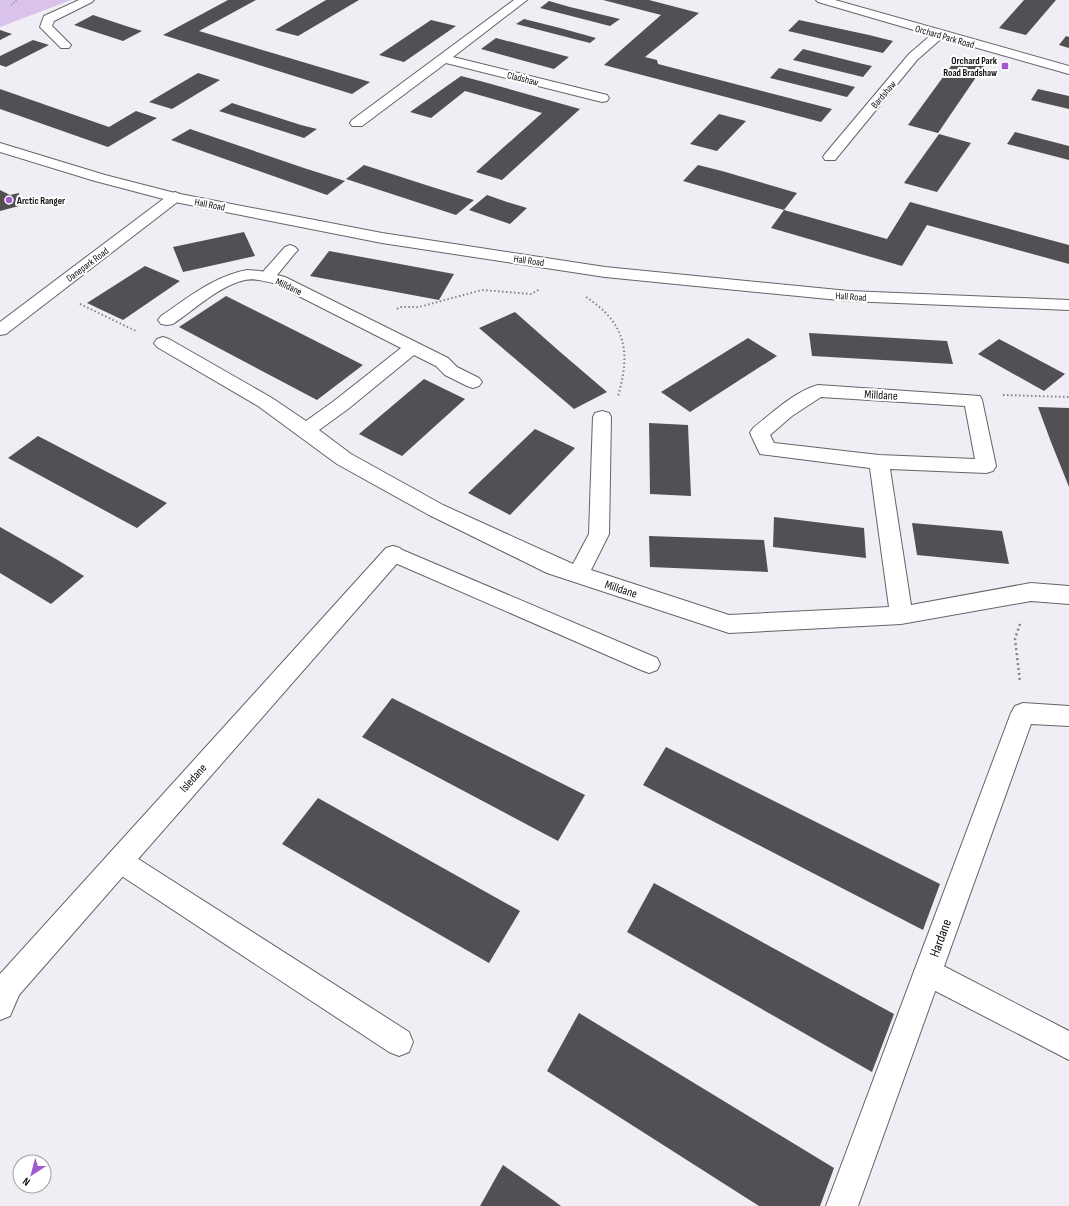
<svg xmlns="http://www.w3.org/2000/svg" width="1069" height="1206" font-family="'Sofia Sans Condensed',sans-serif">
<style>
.green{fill:#d9c3eb}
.building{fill:#535055}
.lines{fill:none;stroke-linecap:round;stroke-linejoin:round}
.lane-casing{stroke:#676369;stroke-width:2}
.street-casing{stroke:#676369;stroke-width:2}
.secondary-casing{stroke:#676369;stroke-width:2}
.path-far2{stroke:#848286;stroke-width:1.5;stroke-dasharray:1 2;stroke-linecap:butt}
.path-far1{stroke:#848286;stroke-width:2;stroke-dasharray:1.5 2.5;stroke-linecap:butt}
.path{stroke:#848286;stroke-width:2.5;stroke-dasharray:2 3;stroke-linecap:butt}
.lane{fill:#fff;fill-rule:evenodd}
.street{fill:#fff;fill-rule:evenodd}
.secondary{fill:#fff;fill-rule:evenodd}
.poi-dot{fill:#a15ace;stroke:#fff;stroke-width:1.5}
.labels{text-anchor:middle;stroke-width:4;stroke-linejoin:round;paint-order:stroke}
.far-street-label{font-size:10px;fill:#100f11;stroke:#fff}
.far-poi-label{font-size:10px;font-weight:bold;fill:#100f11;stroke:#fff;text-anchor:end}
.street-label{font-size:12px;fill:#100f11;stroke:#fff}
.near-street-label{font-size:14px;fill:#100f11;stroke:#fff}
</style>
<rect width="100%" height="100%" fill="#f1edf4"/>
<path class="green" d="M0 0H71L0 27Z"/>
<g class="building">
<path d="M228 0H256L199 31 370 82 352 94 163 35Z"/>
<path d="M326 0H359L298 36 275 30Z"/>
<path d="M603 0H649L699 13 645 57 657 60 658 64 832 109 821 122 604 65 661 15Z"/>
<path d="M1024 0H1056L1026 35 999 28Z"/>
<path d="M549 1 570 7 620 19 610 26 540 8Z"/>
<path d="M93 15 126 26 142 31 123 41 74 25Z"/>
<path d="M524 19 560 28 596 38 590 43 516 24Z"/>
<path d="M431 20 456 26 404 62 379 55Z"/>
<path d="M799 20 869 35 893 41 883 53 788 31Z"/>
<path d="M0 30 12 34 0 40Z"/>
<path d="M1066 36 1069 37V48L1059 45Z"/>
<path d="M496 38 550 52 569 57 554 69 481 49Z"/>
<path d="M33 40 49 45 6 67 0 65V56Z"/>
<path d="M803 49 863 64 872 66 863 77 793 60Z"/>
<path d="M957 58 985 64 938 133 908 125Z"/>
<path d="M779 68 855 87 847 97 770 78Z"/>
<path d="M198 73 220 80 172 109 149 102Z"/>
<path d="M461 76 484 82 580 109 502 180 476 172 542 113 465 91 431 118 410 112Z"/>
<path d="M0 89 109 127 136 111 157 118 108 147 0 109Z"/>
<path d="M1038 89 1069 96V109L1031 100Z"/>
<path d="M232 103 301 125 317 129 304 138 219 111Z"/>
<path d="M719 114 746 121 717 151 690 144Z"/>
<path d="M190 129 304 168 345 181 327 195 171 140Z"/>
<path d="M1015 132 1069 146V160L1007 144Z"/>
<path d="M939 134 971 143 937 192 904 183Z"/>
<path d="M364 165 429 186 474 200 456 215 346 179Z"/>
<path d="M698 165 722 171 797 193 784 210 683 181Z"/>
<path d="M0 190 10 195 19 193V206L0 211Z"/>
<path d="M487 195 507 202 527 208 510 224 469 210Z"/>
<path d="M910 202 1069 245V264L927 225 902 266 771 228 784 210 887 239Z"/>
<path d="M244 232 255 256 183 272 173 247Z"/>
<path d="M329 251 373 259 454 274 439 300 310 276Z"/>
<path d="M145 266 180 281 123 320 87 303Z"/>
<path d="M226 296 292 329 363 365 317 400 179 327Z"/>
<path d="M515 312 559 351 607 392 574 409 479 328Z"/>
<path d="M809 333 947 341 953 364 812 356Z"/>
<path d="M748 338 777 356 690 412 661 392Z"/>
<path d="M999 339 1065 374 1044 391 978 354Z"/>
<path d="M424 379 465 399 402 456 359 434Z"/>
<path d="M1038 407 1069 408V487L1051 442Z"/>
<path d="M649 423 688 425 691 496 650 494Z"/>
<path d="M535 429 575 448 510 515 468 493Z"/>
<path d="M38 436 113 475 167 503 137 528 8 458Z"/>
<path d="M774 517 864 528 866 558 773 547Z"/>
<path d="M912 523 1002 531 1009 564 917 555Z"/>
<path d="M0 527 56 559 84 576 51 604 0 573Z"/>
<path d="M649 536 764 540 768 572 650 567Z"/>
<path d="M392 698 585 795 558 841 362 737Z"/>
<path d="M666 747 940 884 923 930 643 785Z"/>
<path d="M318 798 520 911 489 963 282 844Z"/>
<path d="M654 883 894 1014 872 1072 627 932Z"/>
<path d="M579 1013 834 1168 820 1206H759L547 1071Z"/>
<path d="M503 1165 553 1200 561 1206H480Z"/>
</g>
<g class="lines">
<defs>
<g id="lane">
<path d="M290 245 295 247 298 250 295 253 273 280H261L259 277 261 274 285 247Z"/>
<path d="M393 546 657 658 660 664 657 670 649 673 641 670 386 559 383 554 386 549Z"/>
<path d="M120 849 129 853 409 1032 413 1042 409 1052 399 1056 389 1052 111 869 107 861 111 853Z"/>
<path d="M928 958 1069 1031V1060L918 982 914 972 918 962Z"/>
</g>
<g id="street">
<path d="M79 0H94L92 2 54 21 52 26 71 45 69 48H61L40 27 44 16Z"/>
<path d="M514 0H527L453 57 607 95 609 98 607 101 602 102 446 63 362 126H352L350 123 352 120Z"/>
<path d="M816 0H835L1069 66V74L942 38 917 60 835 160H825L823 157 825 154 909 54 931 35 818 2Z"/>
<path d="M175 192 180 194 183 197 180 200 6 334 0 335V322L170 194Z"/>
<path d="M247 270 260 271 285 277 448 358 457 367 479 378 482 382 479 386 473 388 467 386 445 375 436 366 414 355 348 409 319 430 351 454 443 505 573 564 589 534 593 417 595 413 602 411 609 413 611 417 609 534 591 570 729 615 889 607 870 468 760 454 750 433 753 428C771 414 795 391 818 385L980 396 982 400 996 466 993 471 986 473 890 469 911 605 1031 583 1069 586V604L1031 601 901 624 729 633 547 573 429 515 337 464 258 406 157 347 154 343 157 339 163 337 169 339 272 398 306 421 334 401 401 348 273 283C264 281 254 278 245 280 219 286 195 309 173 324L167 325 161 324 158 320 161 316C188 298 214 276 247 270ZM821 397 965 406 975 459 879 455 774 443 770 435 792 416Z"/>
<path d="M393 546 400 548 404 554 400 560 19 995 10 1016 0 1020V974L386 548Z"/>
<path d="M1023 703 1069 706V726L1031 724 858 1206H826L1011 713 1015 706Z"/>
</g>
<path id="secondary" d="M0 143 105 175 175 193 382 233 605 267 849 291 1069 300V310L849 301 605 277 382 243 175 202 95 181 0 152Z"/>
</defs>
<use href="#lane" class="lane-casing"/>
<use href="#street" class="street-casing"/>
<use href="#secondary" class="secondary-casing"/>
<path class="path-far2" d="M11 5 17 0"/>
<g class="path-far1">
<path d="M586 297C626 323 631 352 618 396"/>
<path d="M80 304 136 331"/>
<path d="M397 309 400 307H419L482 290 531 294 540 289"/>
<path d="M1003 395 1069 397"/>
</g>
<path class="path" d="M1020 624 1015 639 1020 682"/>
<use href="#lane" class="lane"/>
<use href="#street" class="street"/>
<use href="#secondary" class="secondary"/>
</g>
<g class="poi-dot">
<rect x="1001" y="62" width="8" height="8" rx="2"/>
<circle cx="9" cy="200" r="4"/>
</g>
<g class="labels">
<g class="far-street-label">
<text transform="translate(945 36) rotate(16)" y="4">Orchard Park Road</text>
<text transform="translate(523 78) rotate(14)" y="4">Cladshaw</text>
<text transform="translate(883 94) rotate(-50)" y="4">Bardshaw</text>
<text transform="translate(210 204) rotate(11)" y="4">Hall Road</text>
<text transform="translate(529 260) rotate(8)" y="4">Hall Road</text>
<text transform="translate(87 264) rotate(-37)" y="4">Danepark Road</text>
<text transform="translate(289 286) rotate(25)" y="4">Milldane</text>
<text transform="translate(851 296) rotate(4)" y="4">Hall Road</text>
</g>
<g class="far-poi-label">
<text x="997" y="64">Orchard Park<tspan x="997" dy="12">Road Bradshaw</tspan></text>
<text x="17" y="204" text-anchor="start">Arctic Ranger</text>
</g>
<g class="street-label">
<text transform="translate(881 395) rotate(3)" y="4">Milldane</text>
<text transform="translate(621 589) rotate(18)" y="4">Milldane</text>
<text transform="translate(193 778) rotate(-48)" y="4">Isledane</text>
</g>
<g class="near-street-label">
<text transform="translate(940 938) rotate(-70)" y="5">Hardane</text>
</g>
</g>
<g transform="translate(32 1174) rotate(216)"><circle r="19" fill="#ffffff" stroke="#9f9fa0"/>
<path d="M0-3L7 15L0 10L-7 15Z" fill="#a15ace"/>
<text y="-6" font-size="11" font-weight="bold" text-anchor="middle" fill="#100f11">N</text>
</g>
</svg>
